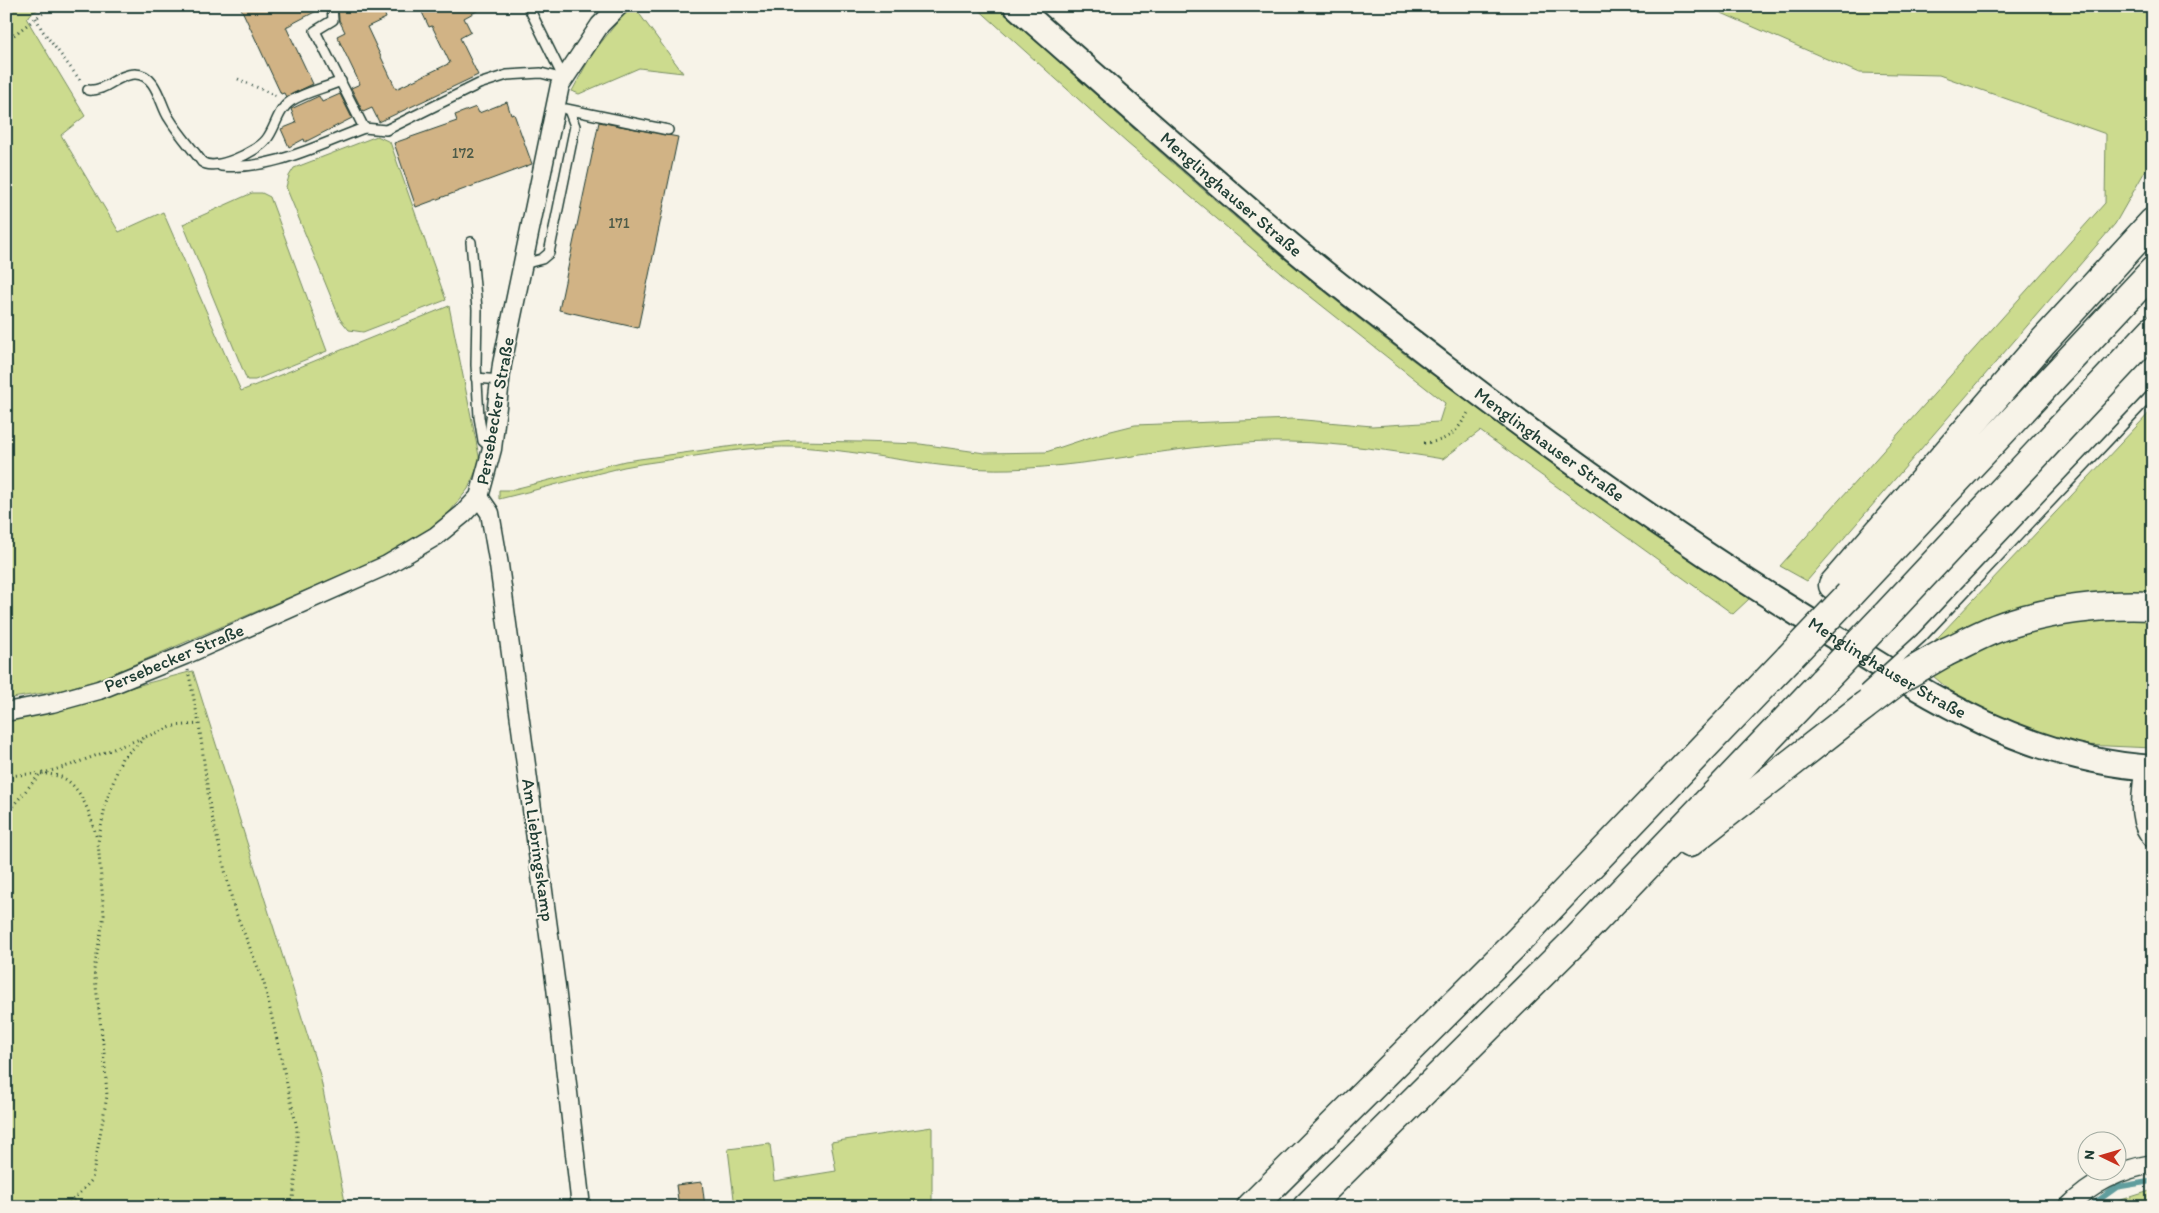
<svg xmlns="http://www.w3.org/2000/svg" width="2159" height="1213" font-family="Itim,sans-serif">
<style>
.green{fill:#ccdb8e;stroke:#768c61}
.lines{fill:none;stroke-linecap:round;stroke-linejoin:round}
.stream{stroke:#609d9d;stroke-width:5.5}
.building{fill:#d1b385;stroke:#1f3d34}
.lane-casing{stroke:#1f3d34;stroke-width:12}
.street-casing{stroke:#1f3d34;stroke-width:21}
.secondary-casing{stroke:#1f3d34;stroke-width:28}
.highway-casing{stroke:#1f3d34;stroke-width:31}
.path{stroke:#1f3d34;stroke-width:3;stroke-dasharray:1 4;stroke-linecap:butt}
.lane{stroke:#f7f3e8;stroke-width:9}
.street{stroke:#f7f3e8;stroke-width:18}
.secondary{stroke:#f7f3e8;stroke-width:24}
.highway{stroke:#f7f3e8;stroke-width:28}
.lane-bridge-casing{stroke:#1f3d34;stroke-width:12;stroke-linecap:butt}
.highway-bridge-casing{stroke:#1f3d34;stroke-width:31;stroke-linecap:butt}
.lane-bridge{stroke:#f7f3e8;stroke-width:9}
.highway-bridge{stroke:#f7f3e8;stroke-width:28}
.labels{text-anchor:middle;stroke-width:4;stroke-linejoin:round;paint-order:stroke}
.number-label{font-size:15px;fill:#4c5a48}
.street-label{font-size:18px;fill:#1f3d34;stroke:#f7f3e8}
</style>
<rect width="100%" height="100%" fill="#f7f3e8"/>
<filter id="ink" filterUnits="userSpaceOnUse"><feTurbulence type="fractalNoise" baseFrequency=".02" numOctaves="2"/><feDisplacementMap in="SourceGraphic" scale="10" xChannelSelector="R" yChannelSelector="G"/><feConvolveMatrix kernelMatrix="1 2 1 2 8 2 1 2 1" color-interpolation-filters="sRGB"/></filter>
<g filter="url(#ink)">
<g class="green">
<path d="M6 6H42L26 18 85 116 61 135 119 232 163 212 241 391 449 306 480 461 468 489 444 519 394 552 98 680 62 690 6 699Z"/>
<path d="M630 6H636L635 8 683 73 639 68 579 94 572 91 592 54Z"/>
<path d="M975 6H996C1115 111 1232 220 1358 318 1484 417 1618 507 1749 599L1733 614 1480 431 1443 459C1392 451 1341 443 1290 442 1196 440 1104 466 1009 469 937 471 867 450 795 447 762 446 728 451 695 456 672 460 648 462 624 467 582 477 541 489 499 499V490H510L625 461 734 446 794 441 862 442 920 444 985 453 1046 452 1103 433 1135 425 1293 419 1372 426 1439 422 1445 403 1287 278 1127 143Z"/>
<path d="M1719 6H2153V157L2115 224 1807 581 1780 566 2105 203 2106 134 1939 75 1859 73 1717 11Z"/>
<path d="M377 136 390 142 446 300 363 332 349 330 340 319 286 187 289 176 294 168Z"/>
<path d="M252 193H262L270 197 327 351 255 380H247L183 224Z"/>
<path d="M2153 409V591L2086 595 1925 651Z"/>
<path d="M2118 617 2153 618V748L2085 745 2036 734 1966 704 1933 676 1984 647 2047 628Z"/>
<path d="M193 671 320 1075 346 1207H6V719L59 711 125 689Z"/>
<path d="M932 1127V1207H735L728 1149 770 1144 774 1181 836 1171 831 1142Z"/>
<path d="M2153 1190V1207H2099Z"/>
</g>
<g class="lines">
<path class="stream" d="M2089 1207 2117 1187 2153 1181"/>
</g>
<g class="building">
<path d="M240 6H326L286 27 313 84 286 97 284 93 281 94Z"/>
<path d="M338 6H382L386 18 367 27 396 89 450 63 432 26 429 27 419 6H486L464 18 471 32 460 38 478 75 379 122 372 108 363 112 351 88 360 84 337 36 345 32 339 20Z"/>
<path d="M340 94 352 118 305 142 304 139 289 147 281 129 296 123 291 109 319 96 322 102Z"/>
<path d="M507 102 511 115 514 114 532 164 416 207 394 143 457 121 455 115 476 107 479 113Z"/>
<path d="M599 122 678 137 638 328 559 310Z"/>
<path d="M702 1182 705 1207H679L676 1185Z"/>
</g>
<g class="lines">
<defs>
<g id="lane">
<path d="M332 6 333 20 315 31 364 128 386 130 479 84 507 75 541 73 564 79"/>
<path d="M528 6 564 79"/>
<path d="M88 90C106 92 117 74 135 74 157 74 160 105 169 118 178 133 191 147 202 162 215 172 256 152 266 140 276 128 277 110 291 101 305 92 325 88 341 81"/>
<path d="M566 109 668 130"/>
<path d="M221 166C270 171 318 145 364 128"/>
<path d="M471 242 477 309 476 365 479 417 483 441 492 449"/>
<path d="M523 264 542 259 549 253 575 126 569 110"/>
<path d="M476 378 500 380"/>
<path d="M1921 638 2153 393"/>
</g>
<g id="street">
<path d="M479 497 490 513 499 565 556 987 581 1207"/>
<path d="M6 712 52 703 99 690 185 655 387 565 436 536 463 514 479 497 492 449 502 364 560 85 600 25 619 6"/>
<path d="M2144 767C2143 791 2134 821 2153 839"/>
<path d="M2068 1207C2091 1184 2121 1169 2153 1164"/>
</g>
<g id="secondary">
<path id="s1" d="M1016 6C1105 84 1193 163 1283 239 1334 283 1388 323 1441 364 1557 453 1676 538 1800 615 1914 686 2014 759 2153 768"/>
</g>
<g id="highway">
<path d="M1833 585 2041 344 2153 222"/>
<path d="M1849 595 2153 271"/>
<path d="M1885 616 2153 330"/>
<path d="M1946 652C1966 643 1987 630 2009 624 2055 609 2104 604 2153 606"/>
<path d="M1689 843 1863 707"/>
<path d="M1251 1207 1520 939 1789 658"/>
<path d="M1307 1207 1578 938 1823 681"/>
</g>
</defs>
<use href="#lane" class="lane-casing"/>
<use href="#street" class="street-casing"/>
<use href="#secondary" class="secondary-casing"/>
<use href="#highway" class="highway-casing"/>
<g class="path">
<path d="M36 18 42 30 80 80"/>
<path d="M6 41 52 6"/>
<path d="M238 79 279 97"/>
<path d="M1424 443C1449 441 1457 432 1469 411"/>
<path d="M188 670 199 724 210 808 234 908 264 983 297 1128V1165L292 1207"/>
<path d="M6 776C23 775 44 771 61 777 82 785 92 820 97 839"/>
<path d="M6 814 40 774 71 765 174 726 199 724"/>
<path d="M66 1207 92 1180 107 1096 104 1052 94 970 104 915 98 842 106 802 122 758 146 737"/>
</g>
<use href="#lane" class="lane"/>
<use href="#street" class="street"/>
<use href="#secondary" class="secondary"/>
<use href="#highway" class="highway"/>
<defs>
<path id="lane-bridge" d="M1864 690 1921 638"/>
<g id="highway-bridge">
<path d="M1789 658 1849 595"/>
<path d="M1823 681 1885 616"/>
<path d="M1863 707 1904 676 1946 652"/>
</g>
</defs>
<use href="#lane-bridge" class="lane-bridge-casing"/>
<use href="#highway-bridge" class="highway-bridge-casing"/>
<use href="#lane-bridge" class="lane-bridge"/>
<use href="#highway-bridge" class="highway-bridge"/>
</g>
</g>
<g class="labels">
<g class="number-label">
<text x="463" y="158">172</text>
<text x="619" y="228">171</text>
</g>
<g class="street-label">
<text dy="6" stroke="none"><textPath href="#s1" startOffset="286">Menglinghauser Straße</textPath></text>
<text transform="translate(495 411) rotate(-80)" y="6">Persebecker Straße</text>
<text dy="6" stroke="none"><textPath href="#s1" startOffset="691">Menglinghauser Straße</textPath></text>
<text transform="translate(174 658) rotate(-23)" y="6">Persebecker Straße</text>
<text dy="6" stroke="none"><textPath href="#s1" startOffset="1096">Menglinghauser Straße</textPath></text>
<text transform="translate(538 850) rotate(82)" y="6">Am Liebringskamp</text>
</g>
</g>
<rect width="2159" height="1213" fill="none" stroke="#f7f3e8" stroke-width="25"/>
<rect x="12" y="12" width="2134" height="1188" fill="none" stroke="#1f3d34" stroke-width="2" filter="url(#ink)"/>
<g transform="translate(2102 1156) rotate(275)"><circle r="24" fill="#f7f3e8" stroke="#a1aaa0"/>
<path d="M0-4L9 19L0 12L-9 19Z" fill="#c8321e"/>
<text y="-8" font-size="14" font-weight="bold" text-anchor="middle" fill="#1f3d34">N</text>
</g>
</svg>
